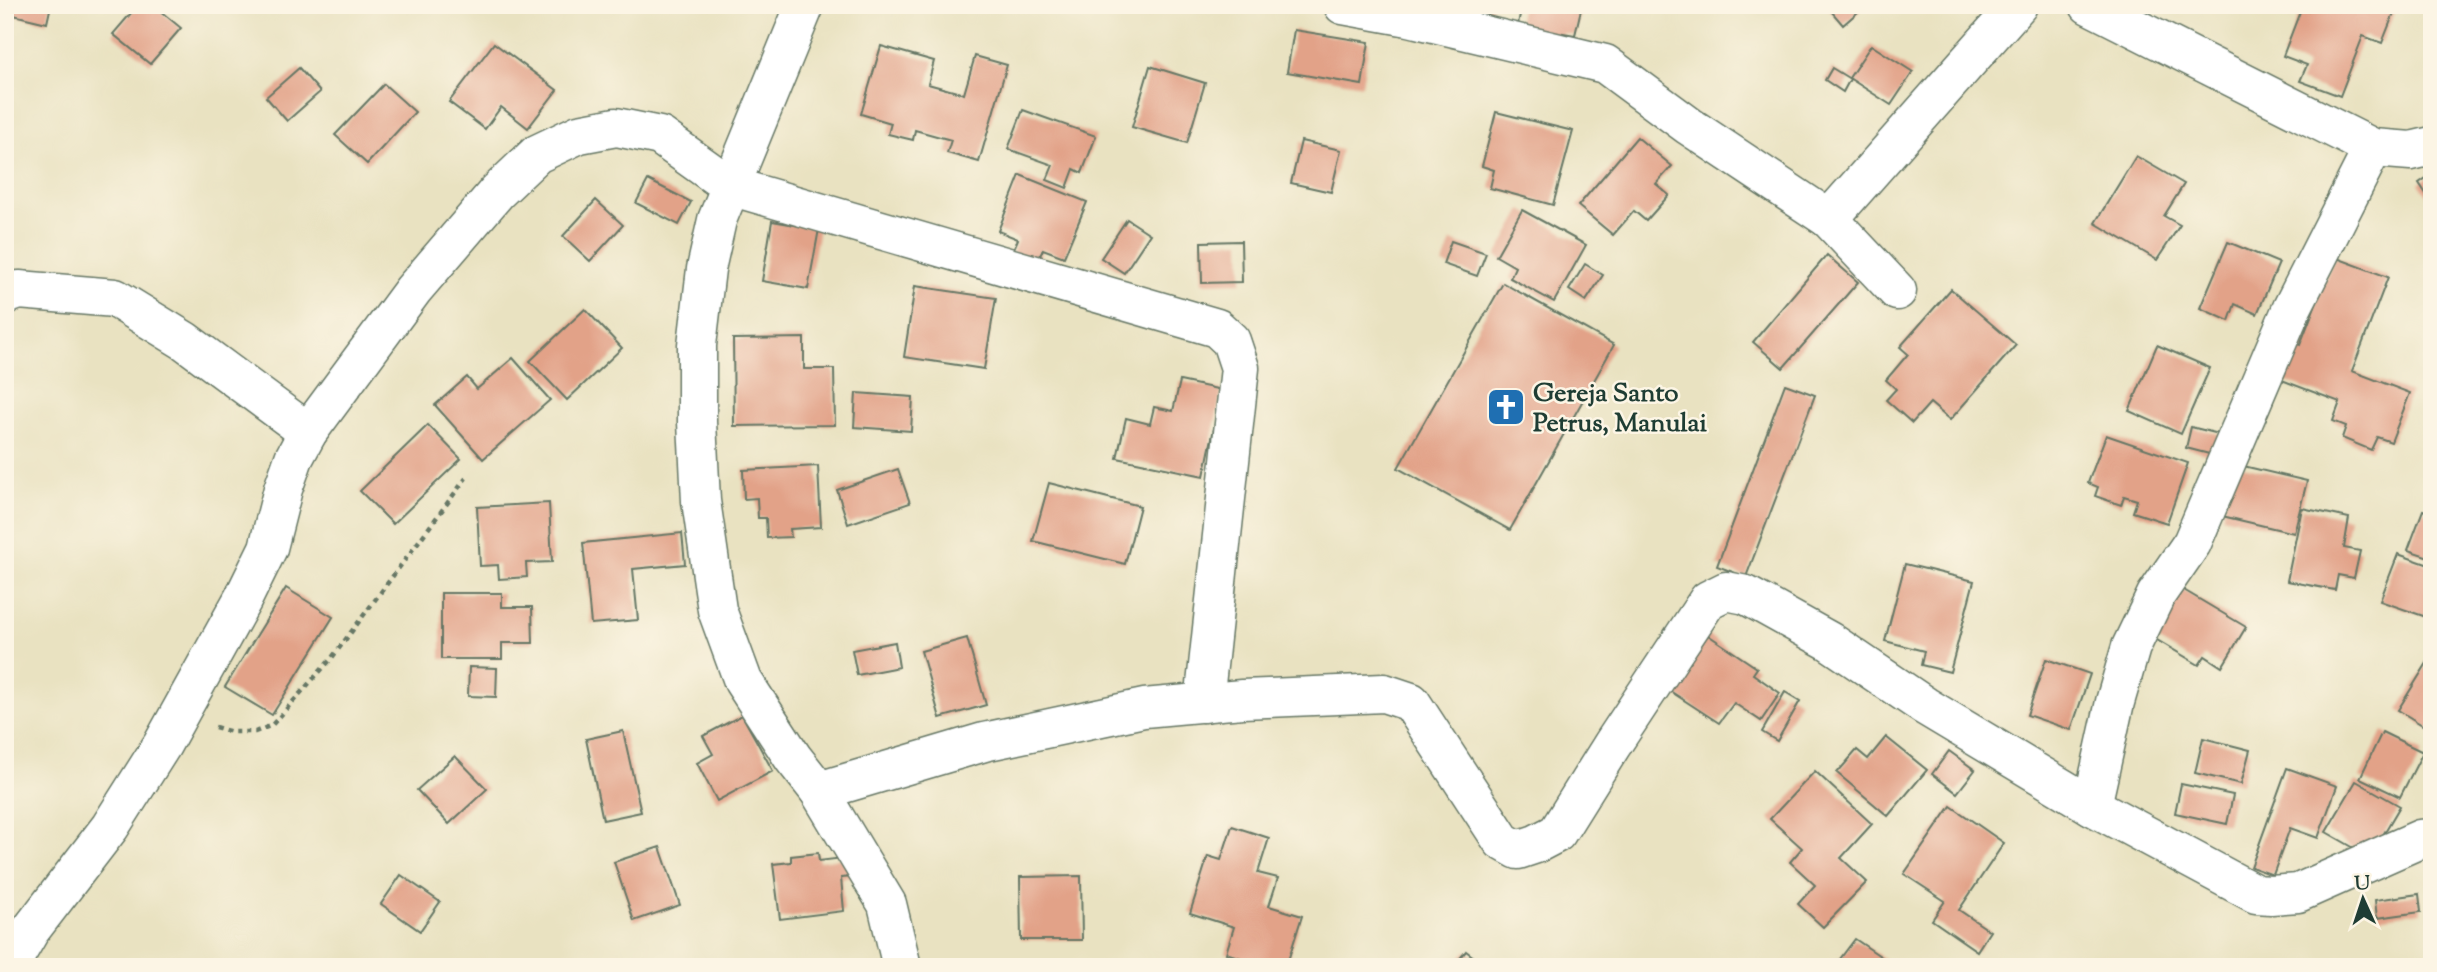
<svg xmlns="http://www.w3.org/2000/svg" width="2437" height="972" font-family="'Sorts Mill Goudy',serif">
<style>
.building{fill:#e2a288}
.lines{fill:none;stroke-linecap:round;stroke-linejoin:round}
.street-casing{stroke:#667765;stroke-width:41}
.path{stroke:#667765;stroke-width:4.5;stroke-dasharray:5 5;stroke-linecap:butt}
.street{stroke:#fff;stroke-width:38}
.labels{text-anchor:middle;stroke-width:5;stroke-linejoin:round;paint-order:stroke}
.poi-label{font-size:26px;font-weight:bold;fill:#1f3d34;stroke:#fcf5e5;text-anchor:start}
</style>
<rect width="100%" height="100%" fill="#fcf5e5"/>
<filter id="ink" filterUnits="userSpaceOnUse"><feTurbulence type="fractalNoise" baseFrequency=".0143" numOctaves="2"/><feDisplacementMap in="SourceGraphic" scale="14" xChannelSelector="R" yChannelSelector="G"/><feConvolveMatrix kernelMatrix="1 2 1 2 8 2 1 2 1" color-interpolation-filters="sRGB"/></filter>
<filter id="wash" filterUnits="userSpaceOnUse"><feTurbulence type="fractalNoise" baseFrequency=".00686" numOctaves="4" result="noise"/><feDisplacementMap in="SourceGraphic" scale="28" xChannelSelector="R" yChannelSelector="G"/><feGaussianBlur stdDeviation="1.57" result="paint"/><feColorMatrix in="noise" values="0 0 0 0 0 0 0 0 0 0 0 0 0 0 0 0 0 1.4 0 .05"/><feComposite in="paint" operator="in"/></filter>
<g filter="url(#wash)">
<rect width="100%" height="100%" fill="#e9e2c1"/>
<g id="blocks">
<g class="building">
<path d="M5 5H51L47 23 5 13Z"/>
<path d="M138 5H153L181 28 150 64 113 34Z"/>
<path d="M1460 5H1492L1484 26 1455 16Z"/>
<path d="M1522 5H1582L1575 35 1563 33 1560 48 1518 24Z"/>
<path d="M1826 5H1866L1843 25Z"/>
<path d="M2310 5H2397L2382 43 2363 36 2340 96 2300 81 2307 65 2283 56 2301 9 2307 11Z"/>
<path d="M1294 30 1369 42 1362 85 1287 72Z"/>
<path d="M494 43 557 90 528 128 501 107 485 129 449 102Z"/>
<path d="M1871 45 1913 72 1891 105 1849 78Z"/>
<path d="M881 46 934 61 928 84 964 94 975 56 1007 65 979 162 947 153 951 140 915 130 913 140 888 134 891 123 861 114Z"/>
<path d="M1150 66 1205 83 1187 143 1132 127Z"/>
<path d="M299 68 320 92 287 121 266 97Z"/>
<path d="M1832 68 1850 79 1843 92 1825 80Z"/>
<path d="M384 84 415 112 367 164 335 135Z"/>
<path d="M1023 110 1096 136 1082 173 1074 169 1067 188 1047 180 1053 165 1008 149Z"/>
<path d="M1496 112 1573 131 1553 205 1490 188 1494 170 1482 166Z"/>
<path d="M1637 137 1672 166 1656 184 1669 195 1646 221 1634 211 1613 235 1578 206Z"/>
<path d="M1301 141 1341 150 1331 192 1291 183Z"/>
<path d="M2136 156 2184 184 2164 216 2180 225 2157 260 2095 223Z"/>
<path d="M2432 174V203L2419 183Z"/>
<path d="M1020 175 1087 202 1064 257 1043 249 1037 263 1012 253 1018 239 998 231Z"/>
<path d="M648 180 691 202 679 225 636 203Z"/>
<path d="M596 200 623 225 590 261 563 236Z"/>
<path d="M1522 210 1586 245 1554 302 1510 278 1515 267 1496 256Z"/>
<path d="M1127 219 1150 234 1124 273 1101 258Z"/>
<path d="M772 221 819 229 808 289 762 281Z"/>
<path d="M1241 241 1242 282 1202 283 1201 242Z"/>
<path d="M1451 241 1486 253 1477 276 1443 264Z"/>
<path d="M2228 242 2279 263 2257 314 2235 304 2229 321 2200 308Z"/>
<path d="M1827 255 1858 282 1783 368 1753 342Z"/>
<path d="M2334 257 2388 277 2352 371 2410 393 2391 442 2377 437 2371 450 2342 438 2346 426 2333 421 2340 402 2271 376 2285 339 2300 345Z"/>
<path d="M1585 264 1603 275 1586 301 1569 290Z"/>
<path d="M1503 283 1614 345 1510 530 1398 468Z"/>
<path d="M915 286 996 298 984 369 904 357Z"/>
<path d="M1951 289 2016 345 1950 420 1930 403 1912 423 1886 400 1896 389 1886 380 1908 354 1900 347Z"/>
<path d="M585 309 622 348 567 400 530 361Z"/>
<path d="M804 338V369H834L835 425 734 426 733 339Z"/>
<path d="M2157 345 2210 368 2181 434 2129 411Z"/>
<path d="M513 358 550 400 483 459 435 405 467 377 477 389Z"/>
<path d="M1180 381 1222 390 1204 476 1117 458 1126 418 1150 424 1154 407 1173 411Z"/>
<path d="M1785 384 1815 395 1746 577 1717 566Z"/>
<path d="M856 393 913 397 911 431 854 427Z"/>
<path d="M428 425 461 459 393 524 360 491Z"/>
<path d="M2191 427 2223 435 2217 456 2186 448Z"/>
<path d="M2106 435 2188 463 2167 523 2133 512 2137 500 2124 496 2121 505 2095 496 2098 487 2088 483Z"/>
<path d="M2235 464 2307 481 2294 533 2222 516Z"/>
<path d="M818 466 821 527 790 529 791 537 767 538 766 518H758L757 498 744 499 743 470Z"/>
<path d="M898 469 910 503 848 524 837 490Z"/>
<path d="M1049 483 1140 506 1125 564 1033 541Z"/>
<path d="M549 503 552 562 526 563 527 577 499 579 498 565 480 566 477 507Z"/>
<path d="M2302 508 2349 518 2344 548 2360 551 2354 578 2338 575 2335 590 2287 581Z"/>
<path d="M2423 510 2432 513V558L2408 550Z"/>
<path d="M682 533 685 564 633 569 638 620 591 624 583 543Z"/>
<path d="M2398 554 2432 566V619L2380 601Z"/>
<path d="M1905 564 1974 581 1950 672 1921 665 1924 651 1885 641Z"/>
<path d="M2177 586 2246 627 2222 667 2205 656 2199 665 2152 637Z"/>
<path d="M286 588 333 617 272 715 225 687Z"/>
<path d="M441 593H502V607H532L533 643H502V659H441Z"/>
<path d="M1708 635 1757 668 1753 674 1780 693 1761 721 1734 703 1719 723 1670 691Z"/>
<path d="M967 638 986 705 940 718 921 651Z"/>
<path d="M895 642 899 667 857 675 852 650Z"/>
<path d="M2432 655V731L2398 710Z"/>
<path d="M2046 659 2090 674 2071 730 2027 715Z"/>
<path d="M469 667 497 668 496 697 468 696Z"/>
<path d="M1785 692 1800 701 1777 741 1762 732Z"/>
<path d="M742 715 773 771 717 801 697 763 713 754 703 736Z"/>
<path d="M623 731 641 812 603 820 586 739Z"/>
<path d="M2382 732 2423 752 2400 797 2360 778Z"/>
<path d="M1886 737 1927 770 1888 816 1837 773 1857 750 1868 759Z"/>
<path d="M2203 738 2250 750 2241 784 2195 773Z"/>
<path d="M1949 751 1975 770 1957 793 1932 774Z"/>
<path d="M455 756 487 789 449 824 417 790Z"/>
<path d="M2287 768 2337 786 2318 838 2290 828 2273 875 2251 867Z"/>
<path d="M1815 771 1872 824 1841 858 1867 882 1823 927 1798 904 1815 885 1790 862 1802 848 1770 819Z"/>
<path d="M2356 781 2400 806 2370 857 2326 832Z"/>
<path d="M2181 784 2233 795 2227 824 2175 813Z"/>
<path d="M1951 806 2004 843 1959 910 1990 931 1977 951 1932 920 1945 901 1904 874Z"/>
<path d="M1232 826 1269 838 1258 873 1278 878 1269 906 1302 916 1286 967H1268L1226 953 1234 927 1190 913 1208 856 1221 860Z"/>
<path d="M660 847 680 905 634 921 614 862Z"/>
<path d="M818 853 819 861 851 857 853 877 841 878 844 911 780 919 773 864 791 862V856Z"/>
<path d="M401 875 440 902 420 931 381 904Z"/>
<path d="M1081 876 1082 940H1021L1020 877Z"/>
<path d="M2419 894 2421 912 2377 918 2375 900Z"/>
<path d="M1855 939 1886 960 1881 967H1834Z"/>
<path d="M1466 951 1487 967H1453Z"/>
</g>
</g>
</g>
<g filter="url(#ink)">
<use href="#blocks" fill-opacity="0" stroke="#667765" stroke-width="2"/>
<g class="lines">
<defs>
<g id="street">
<path d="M805 5 717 220 706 269 697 345V422L701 501 717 610 743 681 793 758 819 791 887 904 902 967"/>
<path d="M1343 5 1409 17 1605 64 1689 126 1829 219 2018 5"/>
<path d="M2089 5 2373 148 2411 151 2432 146"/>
<path d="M1829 219 1897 291"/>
<path d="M5 295 19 290 115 298 185 341 308 432"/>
<path d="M819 791 984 742 1144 708 1242 699 1384 693 1411 702 1502 841 1518 850 1536 844 1557 833 1612 745 1708 600 1726 591 1746 595 1829 641 1925 706 2092 806 2256 894 2271 895 2298 893 2420 839 2432 838"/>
<path d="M2092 806 2115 702 2131 647 2156 595 2192 543 2292 308 2373 148"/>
<path d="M9 967 30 931 110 827 162 745 243 599 268 548 283 489 294 458 308 432 413 290 497 192 537 154 579 134 616 127 660 136 730 186 1217 328 1231 341 1240 368 1204 703"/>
</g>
</defs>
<use href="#street" class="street-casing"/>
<path class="path" d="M215 727 232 732H255L272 725 331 659 466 478"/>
<use href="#street" class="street"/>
</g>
</g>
<defs>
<symbol id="church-square" viewBox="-11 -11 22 22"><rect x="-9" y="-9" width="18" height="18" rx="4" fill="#1f6fb2" stroke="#fcf5e5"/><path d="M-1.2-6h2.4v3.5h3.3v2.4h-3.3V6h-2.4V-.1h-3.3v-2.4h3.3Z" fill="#fff"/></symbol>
</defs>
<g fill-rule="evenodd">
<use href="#church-square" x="1484" y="385" width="44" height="44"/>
</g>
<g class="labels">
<g class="poi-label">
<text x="1533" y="401">Gereja Santo<tspan x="1533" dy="30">Petrus, Manulai</tspan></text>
</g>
</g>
<rect width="2437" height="972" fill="none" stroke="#fcf5e5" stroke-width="28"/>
<g transform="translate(2363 899) rotate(357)" stroke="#fcf5e5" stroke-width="5" paint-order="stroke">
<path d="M0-5L12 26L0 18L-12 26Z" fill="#1f3d34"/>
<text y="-10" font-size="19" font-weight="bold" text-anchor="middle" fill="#1f3d34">U</text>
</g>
</svg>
